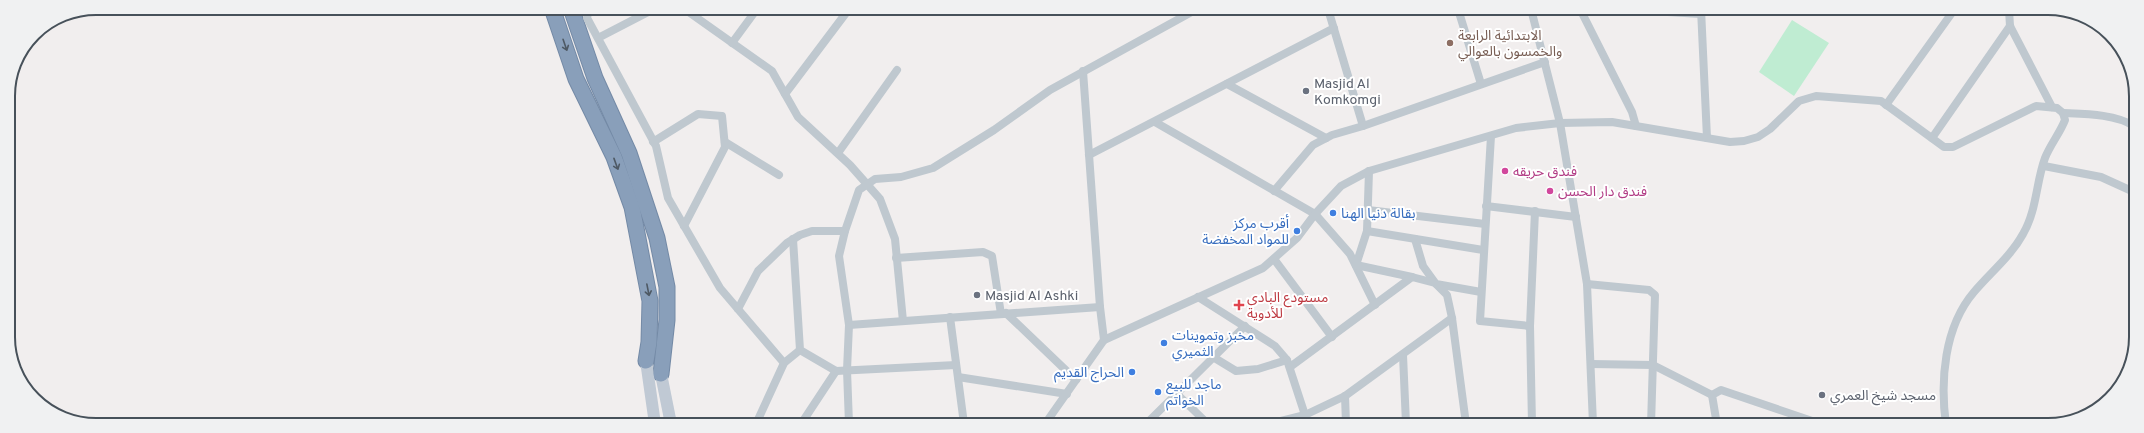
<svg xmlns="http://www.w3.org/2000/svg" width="2144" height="433" font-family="Overpass,'Noto Sans Arabic',sans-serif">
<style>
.green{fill:#bfecd2}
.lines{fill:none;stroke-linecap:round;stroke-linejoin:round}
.highway-casing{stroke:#748aa6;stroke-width:17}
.street{stroke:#bfc8cf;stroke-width:8}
.secondary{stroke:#c0c9d4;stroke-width:12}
.highway{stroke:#899fba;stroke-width:15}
.oneway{stroke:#4e5964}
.education-dot{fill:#8d6e63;stroke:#fff;stroke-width:1.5}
.worship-dot{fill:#6b7280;stroke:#fff;stroke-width:1.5}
.hotel-dot{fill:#d1479c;stroke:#fff;stroke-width:1.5}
.shop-dot{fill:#3f7fe0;stroke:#fff;stroke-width:1.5}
.health-dot{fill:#e0444e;stroke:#fff;stroke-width:1.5}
.labels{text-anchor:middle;stroke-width:4;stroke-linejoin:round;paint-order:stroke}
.education-label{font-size:14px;fill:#785e54;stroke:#fff;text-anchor:start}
.worship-label{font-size:14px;fill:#5b616d;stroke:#fff;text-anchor:start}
.hotel-label{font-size:14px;fill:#b23c85;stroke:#fff;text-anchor:start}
.shop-label{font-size:14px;fill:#366cbe;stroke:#fff;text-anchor:start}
.health-label{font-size:14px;fill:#be3a42;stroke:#fff;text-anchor:start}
.rim{fill:none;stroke:#47515a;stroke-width:2}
</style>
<rect width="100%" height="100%" fill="#f1eeee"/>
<path class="green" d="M1792 20 1829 43 1794 96 1759 72Z"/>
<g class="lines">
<defs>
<g id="highway">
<path d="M552 8 576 79 614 157 632 207 650 301 649 342 646 361"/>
<path d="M571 8 595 78 629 153 657 238 667 287V320L661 374"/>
</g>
</defs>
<use href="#highway" class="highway-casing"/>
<g class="street">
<path d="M589 8 587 18 656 146 668 198 720 288 784 363"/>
<path d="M683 8 772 71 798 117 850 165 880 199 895 239 903 321"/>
<path d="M1328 9 1363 126"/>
<path d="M1458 9 1481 84"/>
<path d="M1531 9 1560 123 1587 284 1593 424"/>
<path d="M1580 9 1632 112 1636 126"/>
<path d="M1618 9 1701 14"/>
<path d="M1701 9 1707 138"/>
<path d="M2009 10 2010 26 2052 107"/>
<path d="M598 38 656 8"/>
<path d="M732 43 757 9"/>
<path d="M1227 84 1326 138"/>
<path d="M785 94 849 9"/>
<path d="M1886 105 1954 10"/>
<path d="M2063 113C2085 114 2115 114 2134 126"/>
<path d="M1155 122 1315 214 1350 254 1375 305"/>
<path d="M1491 136 1480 321 1530 326"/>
<path d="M1932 138 2010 26"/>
<path d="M653 142 698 114 722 116 725 147 684 226"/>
<path d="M725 142 779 175"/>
<path d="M838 153 897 70"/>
<path d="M1089 155 1334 28"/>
<path d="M2044 166 2101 177 2134 192"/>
<path d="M1369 171 1367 231 1356 265 1412 277"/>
<path d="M1274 191 1313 145 1332 135 1363 126 1545 62"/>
<path d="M1486 206 1576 217"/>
<path d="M1368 210 1485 224"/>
<path d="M845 231 859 190 875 179 901 177 933 168 994 130 1050 90 1197 9"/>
<path d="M1367 231 1483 250"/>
<path d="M793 239 800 350 836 371 956 365"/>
<path d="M1415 239 1423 266 1436 284 1481 292"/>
<path d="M896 258 983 252 992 256 1001 314"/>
<path d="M1274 259 1332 337"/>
<path d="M1587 284 1649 290 1655 295 1651 425"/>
<path d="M1198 297 1275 346 1287 360 1305 415 1306 424"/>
<path d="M738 309 758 271 787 243 800 235 812 231H845L839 256 849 325 847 370 849 424"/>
<path d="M1006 313 1076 380"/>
<path d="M950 317 964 424"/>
<path d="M849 325 1100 307"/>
<path d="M1104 340 1263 268 1297 238 1315 214 1341 186 1369 171 1516 128 1560 123 1612 122 1730 142 1744 141 1758 137 1770 129 1799 101 1816 96 1881 101 1944 147H1953L2036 106 2057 108 2063 113 2065 120C2060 133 2050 145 2045 158 2036 182 2037 210 2023 234 2011 256 1991 272 1974 292 1944 327 1940 381 1946 425"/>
<path d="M1403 355 1406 424"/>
<path d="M1213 357 1236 371 1258 369 1287 360"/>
<path d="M1591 364 1653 365 1712 395"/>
<path d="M1290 367 1412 277 1435 283 1447 295 1452 318 1466 424"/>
<path d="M958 377 1067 394"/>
<path d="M1176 393 1208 424"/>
<path d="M1345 396 1346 424"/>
<path d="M756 424 784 363 800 350"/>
<path d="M801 424 836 371"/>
<path d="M1045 424 1104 340 1100 307 1083 71"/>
<path d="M1146 424 1245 326"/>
<path d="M1268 424 1305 415 1345 396 1452 318"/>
<path d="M1532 424 1530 326 1535 211"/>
<path d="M1717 425 1712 395 1721 390 1824 425"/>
</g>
<g class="secondary">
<path d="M646 361 655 424"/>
<path d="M661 374 671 424"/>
</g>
<use href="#highway" class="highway"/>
</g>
<defs><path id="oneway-shaft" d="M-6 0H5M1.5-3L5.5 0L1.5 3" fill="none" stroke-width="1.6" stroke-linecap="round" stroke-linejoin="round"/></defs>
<g class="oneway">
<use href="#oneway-shaft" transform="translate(565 45) rotate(71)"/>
<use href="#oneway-shaft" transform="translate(616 164) rotate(70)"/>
<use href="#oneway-shaft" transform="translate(648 290) rotate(79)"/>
</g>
<circle class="education-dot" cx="1450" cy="43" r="4"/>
<g class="worship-dot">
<circle cx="1306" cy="91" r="4"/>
<circle cx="977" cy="295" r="4"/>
<circle cx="1822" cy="395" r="4"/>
</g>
<g class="hotel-dot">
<circle cx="1505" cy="171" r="4"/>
<circle cx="1550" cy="191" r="4"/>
</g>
<g class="shop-dot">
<circle cx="1333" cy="213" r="4"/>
<circle cx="1297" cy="231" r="4"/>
<circle cx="1164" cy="343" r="4"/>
<circle cx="1132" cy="372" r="4"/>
<circle cx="1158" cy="392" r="4"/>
</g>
<path class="health-dot" d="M1237 299h4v4h4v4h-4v4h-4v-4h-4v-4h4z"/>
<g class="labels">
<g class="education-label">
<text x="1458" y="40">الابتدائية الرابعة<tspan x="1458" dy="16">والخمسون بالعوالي</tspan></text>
</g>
<g class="worship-label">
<text x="1314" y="88">Masjid Al<tspan x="1314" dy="16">Komkomgi</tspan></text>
<text x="985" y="300">Masjid Al Ashki</text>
<text x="1830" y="400">مسجد شيخ العمري</text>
</g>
<g class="hotel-label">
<text x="1513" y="176">فندق حريقه</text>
<text x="1558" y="196">فندق دار الحسن</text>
</g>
<g class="shop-label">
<text x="1341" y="218">بقالة دنيا الهنا</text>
<text x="1289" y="228" text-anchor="end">أقرب مركز<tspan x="1289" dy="16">للمواد المخفضة</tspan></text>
<text x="1172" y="340">مخبز وتموينات<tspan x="1172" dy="16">الثميري</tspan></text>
<text x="1124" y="377" text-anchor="end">الحراج القديم</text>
<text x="1166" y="389">ماجد للبيع<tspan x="1166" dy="16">الخواتم</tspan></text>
</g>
<g class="health-label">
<text x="1247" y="302">مستودع البادى<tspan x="1247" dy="16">للأدوية</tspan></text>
</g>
</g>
<path d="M0 0H2144V433H0ZM96 15H2048A81 81 0 0 1 2129 96V337A81 81 0 0 1 2048 418H96A81 81 0 0 1 15 337V96A81 81 0 0 1 96 15Z" fill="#f0f1f2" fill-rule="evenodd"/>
<path class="rim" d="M96 15H2048A81 81 0 0 1 2129 96V337A81 81 0 0 1 2048 418H96A81 81 0 0 1 15 337V96A81 81 0 0 1 96 15Z"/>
</svg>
